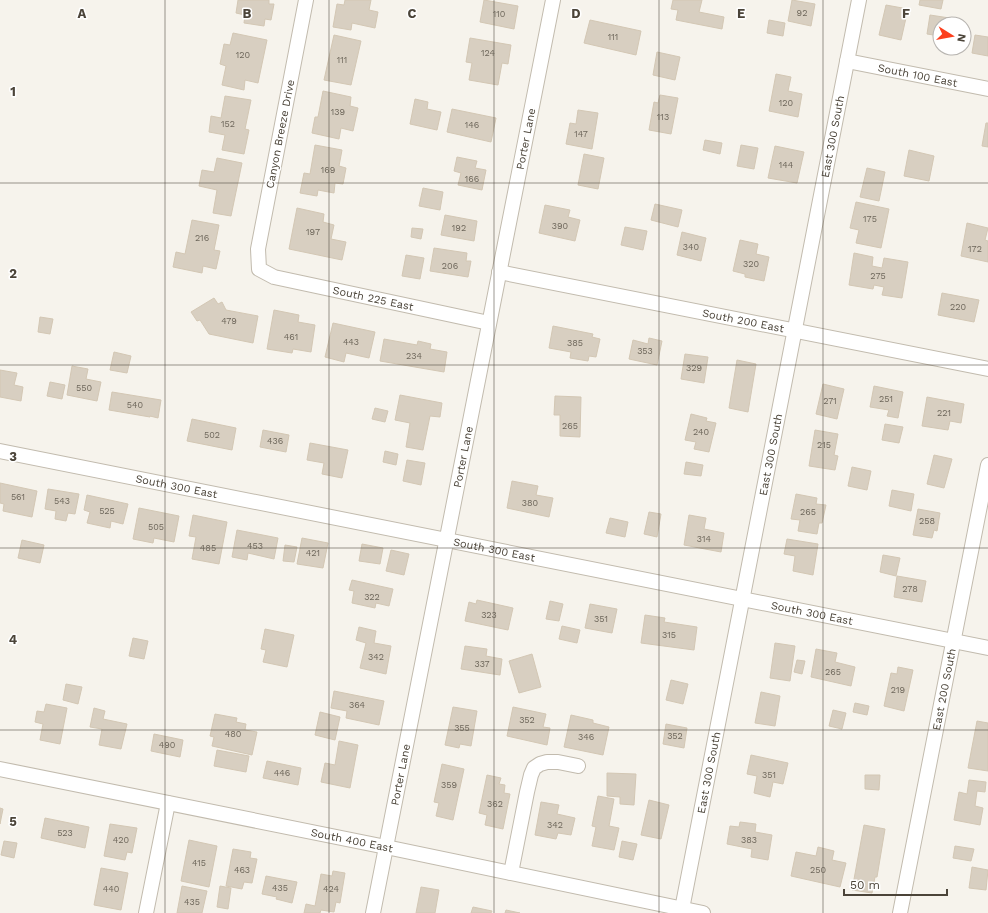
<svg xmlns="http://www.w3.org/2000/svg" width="988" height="913" font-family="'Work Sans',sans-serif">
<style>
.building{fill:#d8cfc1;stroke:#d3c7b4}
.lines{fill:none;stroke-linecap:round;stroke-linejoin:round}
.minor-casing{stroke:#c2bbae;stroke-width:16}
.minor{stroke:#fff;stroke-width:14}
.grid{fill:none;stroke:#4b4439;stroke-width:1;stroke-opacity:0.55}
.labels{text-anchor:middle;stroke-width:3;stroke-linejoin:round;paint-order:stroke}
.number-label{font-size:9px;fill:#6e675b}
.street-label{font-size:11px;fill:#4b4439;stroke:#fff}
.grid-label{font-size:13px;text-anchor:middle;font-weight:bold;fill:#4b4439;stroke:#fff;stroke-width:3;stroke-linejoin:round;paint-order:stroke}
</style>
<rect width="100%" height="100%" fill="#f6f3ec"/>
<g class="building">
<path d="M238 0H269V4H274L271 20 265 19 264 26 244 23 245 15 236 13Z"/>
<path d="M345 0H371L369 10 378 12 375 28 352 23 351 30 333 27 337 4 344 5Z"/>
<path d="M484 0 518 6 514 29 480 22Z"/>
<path d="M673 0H702L699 12 724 17 722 29 676 20 678 10 671 9Z"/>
<path d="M792 0 815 4 811 26 788 21Z"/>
<path d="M920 0H943L941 9 919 5Z"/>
<path d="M886 5 908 9 901 40 879 35Z"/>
<path d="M930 15 956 19V24H940V36L927 34Z"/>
<path d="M590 20 641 31 636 55 584 43Z"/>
<path d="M769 20 785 23 783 36 767 33Z"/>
<path d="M233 33 267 40 258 83 245 80 244 90 222 85 226 66 220 64 224 44 230 45Z"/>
<path d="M334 35 361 41 351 85 324 80Z"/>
<path d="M975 35 988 37V56L972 53Z"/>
<path d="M470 38 511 45 508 64 502 63 498 85 469 80 472 63 466 62Z"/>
<path d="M657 52 680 57 675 80 653 75Z"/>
<path d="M776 74 791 77 788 91 802 94 798 117 769 111Z"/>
<path d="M323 91 351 97 350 106 358 108 353 131 341 128 339 139 312 133 315 117H318Z"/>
<path d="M660 95 678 98 671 134 649 130 654 102 658 103Z"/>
<path d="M225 96 251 100 245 129 249 130 244 154 222 150 225 135 209 132 211 116 221 118Z"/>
<path d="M415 99 428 102 427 109 441 112 437 130 410 124Z"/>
<path d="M452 109 496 118 491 142 447 132Z"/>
<path d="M578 110 598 113 592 149 566 144 570 123 576 124Z"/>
<path d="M986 123H988V147L982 146Z"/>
<path d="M705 140 722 143 720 154 703 150Z"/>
<path d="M315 145 342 150 339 166 346 168 343 184 335 183 334 193 318 190 317 196 300 193 304 173 310 174Z"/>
<path d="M741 145 758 148 754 169 737 166Z"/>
<path d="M775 146 804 152 797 183 768 178Z"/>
<path d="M909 150 934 156 929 181 904 176Z"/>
<path d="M584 154 604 158 598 189 578 185Z"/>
<path d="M457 157 477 161 475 168 486 170 482 190 458 185 461 173 454 171Z"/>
<path d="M217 158 242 163 231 216 213 213 217 190 199 186 202 170 214 172Z"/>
<path d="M867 168 885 172 879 201 860 197Z"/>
<path d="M423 188 443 192 440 210 419 206Z"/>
<path d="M856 202 889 209 881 248 856 243 859 230 850 228Z"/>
<path d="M655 204 682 210 678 227 651 220Z"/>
<path d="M545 205 570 210 568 217 580 220 575 241 539 233Z"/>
<path d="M297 208 324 214 323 222 334 225 331 239 346 242 342 260 289 249Z"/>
<path d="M445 215 477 221 474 241 441 235Z"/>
<path d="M192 220 219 225 214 250 220 251 216 269 203 266 202 273 173 267 176 252 185 254Z"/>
<path d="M967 223 988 228 985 240 988 241V262L961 256Z"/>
<path d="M625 227 647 231 643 250 621 245Z"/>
<path d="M412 228 423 229 421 239 411 237Z"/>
<path d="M682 232 706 238 701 261 677 255Z"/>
<path d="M740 240 758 244 756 254 769 257 764 281 745 277V274L733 271Z"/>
<path d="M434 248 467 253 466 261H471L468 277 430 271Z"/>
<path d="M854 253 873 257 872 266 882 268 884 258 908 262 902 298 882 295 884 287 874 285 873 289 849 285Z"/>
<path d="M406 255 424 258 420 279 402 276Z"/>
<path d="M942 293 979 300 974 322 938 315Z"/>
<path d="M214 298 218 304 222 302 226 310 258 316 253 343 209 334 200 320 197 321 191 312Z"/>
<path d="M274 310 299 315 298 322 315 325 311 352 293 349 292 353 267 349Z"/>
<path d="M40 317 53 319 50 334 38 332Z"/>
<path d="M333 323 375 332 369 358 346 353 344 362 325 357Z"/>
<path d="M553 326 593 334 592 337 600 339 596 357 589 356 588 361 570 358 571 352 549 348Z"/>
<path d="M649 338 662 341 657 365 629 359 633 340 648 344Z"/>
<path d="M384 339 417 345 418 341 431 344 430 349 447 352 444 372 380 361Z"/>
<path d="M114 352 131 356 127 373 110 370Z"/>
<path d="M685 354 708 357 704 383 681 379Z"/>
<path d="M737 360 756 364 748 412 729 408Z"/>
<path d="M72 366 88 369 86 379 101 382 97 401 67 395Z"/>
<path d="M0 370 17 373 14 385 23 387 21 401 0 397Z"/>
<path d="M50 382 65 385 62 399 47 396Z"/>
<path d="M823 384 844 389 837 419 816 414Z"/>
<path d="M874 386 903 392 898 418 887 416 889 410 870 407Z"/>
<path d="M112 392 161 400 158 418 150 416V417L109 410Z"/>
<path d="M400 395 442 403 440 417 430 416 423 450 406 447 410 423 395 420Z"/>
<path d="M555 396 581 397 580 437 560 436V415H554Z"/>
<path d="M927 397 964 404 961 423 950 421 948 430 922 426Z"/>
<path d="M375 408 388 411 385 422 372 419Z"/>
<path d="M691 414 707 418 706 421 716 423 709 452 694 449 696 442 685 440Z"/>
<path d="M192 419 236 428 232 450 187 441Z"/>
<path d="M885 424 903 427 899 443 882 440Z"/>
<path d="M263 430 289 435 286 452 260 447Z"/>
<path d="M815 430 838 434 834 455 838 456 835 470 809 466Z"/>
<path d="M310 443 348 450 342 478 322 474 324 463 307 460Z"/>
<path d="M385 451 398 454 396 465 383 462Z"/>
<path d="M934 455 952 459 944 488 927 484Z"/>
<path d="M407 460 425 463 421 485 403 481Z"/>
<path d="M686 462 703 465 701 476 684 474Z"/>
<path d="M852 467 871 471 867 490 848 486Z"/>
<path d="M512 481 538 486 536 495 553 498 549 517 507 508Z"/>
<path d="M0 483 37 491 32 517 3 511 4 504 0 503Z"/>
<path d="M48 489 79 494 75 514 68 513 66 521 55 519 56 511 45 509Z"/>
<path d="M892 490 914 494 911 511 889 506Z"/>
<path d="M796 494 817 498 816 504 826 505 822 523H819L817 534 798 531 800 520 791 519Z"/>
<path d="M87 495 128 504 123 524 111 521 110 528 87 523 90 512 84 510Z"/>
<path d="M139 508 179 516 174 542 154 538 153 543 133 539Z"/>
<path d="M918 509 940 513 937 531 934 530 932 538 913 535Z"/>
<path d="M649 512 661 514 657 537 644 534Z"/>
<path d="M193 515 227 522 219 564 192 559 196 537 189 536Z"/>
<path d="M689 515 706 518 704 529 724 533 721 552 684 545Z"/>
<path d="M610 518 628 522 625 537 606 533Z"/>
<path d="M237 530 278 538 274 559 248 553 247 560 232 557Z"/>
<path d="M302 538 328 543 323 568 297 564Z"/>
<path d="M787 539 818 544 813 575 793 571 795 556 784 554Z"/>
<path d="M22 540 44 545 40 563 18 558Z"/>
<path d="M362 544 383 548 380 564 359 561Z"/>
<path d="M285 545 297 547 294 562 283 561Z"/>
<path d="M391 550 409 554 404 575 386 571Z"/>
<path d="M883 555 900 558 896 576 880 572Z"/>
<path d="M897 576 926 581 922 602 894 597Z"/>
<path d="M352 580 393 589 389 606 376 603 375 608 352 603 354 591 349 590Z"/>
<path d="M477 600 513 608 508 630 465 621 469 602 476 604Z"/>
<path d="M550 601 563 604 559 621 546 619Z"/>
<path d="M590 604 617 609 612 633 585 628Z"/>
<path d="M645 615 665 618 664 622 697 627 694 650 641 643Z"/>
<path d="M562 626 580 630 577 643 559 639Z"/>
<path d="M359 627 376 631 374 643 391 646 386 674 360 668 366 643 356 640Z"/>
<path d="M265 629 294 635 287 667 263 662 266 650 261 649Z"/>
<path d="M133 638 148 641 144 659 129 656Z"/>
<path d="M775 643 795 646 790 681 770 678Z"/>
<path d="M465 646 487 649 486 656 502 659 500 675 461 669Z"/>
<path d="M816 649 837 653 835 662 855 667 851 686 811 677Z"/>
<path d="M532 654 541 687 519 693 509 661Z"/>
<path d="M797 660 805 661 802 674 794 672Z"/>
<path d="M898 667 913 670 904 711 884 706 891 673 897 674Z"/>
<path d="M671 680 688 684 683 704 666 700Z"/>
<path d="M66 684 82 687 78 704 63 700Z"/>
<path d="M334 691 384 701 379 725 346 718 347 711 331 708Z"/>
<path d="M761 692 780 696 775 726 755 723Z"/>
<path d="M855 703 869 706 867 715 853 712Z"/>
<path d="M46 704 67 708 60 744 40 740 43 724 35 722 37 711 44 712Z"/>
<path d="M453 707 477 711 471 746 460 744 459 748 445 745Z"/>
<path d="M513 707 546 714 543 727 550 728 547 745 507 736Z"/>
<path d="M94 708 105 711 103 719 127 724 121 749 99 745 102 729 90 727Z"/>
<path d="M833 710 846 713 842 729 829 726Z"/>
<path d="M320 712 340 717 335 740 315 735Z"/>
<path d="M215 714 237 718 236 722 246 724 245 730 257 732 252 755 212 746 214 737 210 736Z"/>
<path d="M571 715 593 720V723L609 727 603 755 564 747Z"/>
<path d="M977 721 988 723V771L968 768Z"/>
<path d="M666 724 687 728 684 748 663 744Z"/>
<path d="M154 734 183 740 180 757 151 751Z"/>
<path d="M339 741 358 745 350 788 321 782 325 763 335 765Z"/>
<path d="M217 750 249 756 246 772 214 766Z"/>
<path d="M751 755 788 763 783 784 773 782 770 797 754 793 757 776 747 774Z"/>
<path d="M267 761 301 768 298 785 263 778Z"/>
<path d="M442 764 464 769 453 820 436 816 439 803 434 802Z"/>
<path d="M607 773 636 774 634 805 620 804V797L607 796Z"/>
<path d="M487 775 501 778 499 784 505 785 504 793 510 794 503 829 485 825 487 815 479 813Z"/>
<path d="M865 775H880L879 790 865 789Z"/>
<path d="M969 780 986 782 985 792 977 791 975 806 983 808 980 825 954 820 959 792 967 794Z"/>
<path d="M598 796 614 799 609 826 619 828 614 850 592 846 596 827 592 826Z"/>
<path d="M649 800 669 805 661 839 641 835Z"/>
<path d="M541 802 559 805 557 814 575 818 571 835 558 833 556 839 535 835Z"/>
<path d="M0 808 3 809 0 824Z"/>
<path d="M45 818 89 827 85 848 41 838Z"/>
<path d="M740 822 756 824 755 832 772 835 768 860 751 857 752 849 727 844 730 826 739 827Z"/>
<path d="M110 824 137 828 132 853 127 852 125 860 104 856Z"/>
<path d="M864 825 885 829 877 877H875L872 893 852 890Z"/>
<path d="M189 840 217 846 209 887 181 881Z"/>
<path d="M4 841 17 843 14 858 1 855Z"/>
<path d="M622 841 637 844 633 860 619 857Z"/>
<path d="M955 846 974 849 971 861 953 858Z"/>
<path d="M818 847 834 851 832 860 846 863 840 887 791 876 796 852 816 856Z"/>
<path d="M233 849 251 852 250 858 257 859 252 883 244 882 242 889 226 886Z"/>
<path d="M972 867 988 870 986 890 969 888Z"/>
<path d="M101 868 128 873 121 910 94 905Z"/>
<path d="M333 871 345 873 340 903 336 902 334 912 321 910 320 913H304L306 904 315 906 321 874 332 876Z"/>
<path d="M266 876 297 882 292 903 276 899 277 897 262 894Z"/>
<path d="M182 886 207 891 202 913H177Z"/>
<path d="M220 886 231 888 228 909 217 907Z"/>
<path d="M421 887 439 890 435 913H416Z"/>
<path d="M473 907 492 911 491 913H471Z"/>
<path d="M506 910 520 913H505Z"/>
</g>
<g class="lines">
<defs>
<g id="minor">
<path id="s1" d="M306 0 258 249 259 269 274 277 489 323"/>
<path id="s2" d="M847 61 988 89"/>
<path id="s3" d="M499 272 988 369"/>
<path id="s4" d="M0 451 988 648"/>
<path id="s5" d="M0 769 386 847 703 913"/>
<path d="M511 873 527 792 531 775 534 768 540 764 547 762H558L578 766"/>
<path id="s6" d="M682 909 859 0"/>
<path d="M146 913 168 803"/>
<path id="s7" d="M373 913 553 0"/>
<path id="s8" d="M900 913 988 465"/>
</g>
</defs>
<use href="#minor" class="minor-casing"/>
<use href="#minor" class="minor"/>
</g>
<path class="grid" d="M165 0V913M329 0V913M494 0V913M659 0V913M823 0V913M0 183H988M0 365H988M0 548H988M0 730H988"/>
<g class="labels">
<g class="number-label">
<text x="802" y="16">92</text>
<text x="499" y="17">110</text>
<text x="613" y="40">111</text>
<text x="488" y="56">124</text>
<text x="243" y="58">120</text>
<text x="342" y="63">111</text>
<text x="786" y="106">120</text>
<text x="338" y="115">139</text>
<text x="663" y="120">113</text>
<text x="228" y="127">152</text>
<text x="472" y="128">146</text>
<text x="581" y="137">147</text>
<text x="786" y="168">144</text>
<text x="328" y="173">169</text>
<text x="472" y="182">166</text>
<text x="870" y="222">175</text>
<text x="560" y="229">390</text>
<text x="459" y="231">192</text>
<text x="313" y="235">197</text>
<text x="202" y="241">216</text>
<text x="691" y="250">340</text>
<text x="975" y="252">172</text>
<text x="751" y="267">320</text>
<text x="450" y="269">206</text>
<text x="878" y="279">275</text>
<text x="958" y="310">220</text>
<text x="229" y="324">479</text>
<text x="291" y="340">461</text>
<text x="351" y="345">443</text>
<text x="575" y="346">385</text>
<text x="645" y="354">353</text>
<text x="414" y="359">234</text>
<text x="694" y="371">329</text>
<text x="84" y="391">550</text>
<text x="886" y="402">251</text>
<text x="830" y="404">271</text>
<text x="135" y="408">540</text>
<text x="944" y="416">221</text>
<text x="570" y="429">265</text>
<text x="701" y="435">240</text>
<text x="212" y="438">502</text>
<text x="275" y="444">436</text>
<text x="824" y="448">215</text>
<text x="18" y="500">561</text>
<text x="62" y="504">543</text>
<text x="530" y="506">380</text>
<text x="107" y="514">525</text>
<text x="808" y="515">265</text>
<text x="927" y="524">258</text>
<text x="156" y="530">505</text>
<text x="704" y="542">314</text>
<text x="255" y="549">453</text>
<text x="208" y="551">485</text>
<text x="313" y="556">421</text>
<text x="910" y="592">278</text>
<text x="372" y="600">322</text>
<text x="489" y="618">323</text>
<text x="601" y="622">351</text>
<text x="669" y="638">315</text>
<text x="376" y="660">342</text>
<text x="482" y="667">337</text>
<text x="833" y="675">265</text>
<text x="898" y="693">219</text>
<text x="357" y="708">364</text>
<text x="527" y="723">352</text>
<text x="462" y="731">355</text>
<text x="233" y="737">480</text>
<text x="675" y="739">352</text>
<text x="586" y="740">346</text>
<text x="167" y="748">490</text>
<text x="282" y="776">446</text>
<text x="769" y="778">351</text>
<text x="449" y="788">359</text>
<text x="495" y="807">362</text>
<text x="555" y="828">342</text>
<text x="65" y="836">523</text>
<text x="121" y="843">420</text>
<text x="749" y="843">383</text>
<text x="199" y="866">415</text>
<text x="242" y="873">463</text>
<text x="818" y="873">250</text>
<text x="280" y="891">435</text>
<text x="111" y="892">440</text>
<text x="331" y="892">424</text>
<text x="192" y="905">435</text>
</g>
<g class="street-label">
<text dy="4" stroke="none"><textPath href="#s2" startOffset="72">South 100 East</textPath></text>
<text transform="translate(280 134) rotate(-79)" y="4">Canyon Breeze Drive</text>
<text dy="4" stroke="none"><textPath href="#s6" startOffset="787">East 300 South</textPath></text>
<text dy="4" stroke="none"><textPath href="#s7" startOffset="789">Porter Lane</textPath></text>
<text dy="4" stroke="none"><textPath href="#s1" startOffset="392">South 225 East</textPath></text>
<text dy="4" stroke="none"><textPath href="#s3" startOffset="249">South 200 East</textPath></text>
<text dy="4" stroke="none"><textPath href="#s6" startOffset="463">East 300 South</textPath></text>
<text dy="4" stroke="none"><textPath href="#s7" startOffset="465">Porter Lane</textPath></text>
<text dy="4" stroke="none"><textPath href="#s4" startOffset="180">South 300 East</textPath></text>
<text dy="4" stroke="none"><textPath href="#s4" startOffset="504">South 300 East</textPath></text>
<text dy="4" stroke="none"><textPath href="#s4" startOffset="828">South 300 East</textPath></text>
<text dy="4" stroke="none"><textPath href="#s8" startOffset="228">East 200 South</textPath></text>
<text dy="4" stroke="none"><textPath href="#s6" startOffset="139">East 300 South</textPath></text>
<text dy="4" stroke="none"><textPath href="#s7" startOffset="141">Porter Lane</textPath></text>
<text dy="4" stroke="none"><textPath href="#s5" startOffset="359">South 400 East</textPath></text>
</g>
</g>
<g class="grid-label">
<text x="82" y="18">A</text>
<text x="247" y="18">B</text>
<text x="412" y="18">C</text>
<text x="576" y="18">D</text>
<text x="741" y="18">E</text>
<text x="906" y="18">F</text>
<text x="13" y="96">1</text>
<text x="13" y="278">2</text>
<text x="13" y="461">3</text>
<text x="13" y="644">4</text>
<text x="13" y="826">5</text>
</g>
<g transform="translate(952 36) rotate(101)"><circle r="19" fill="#ffffff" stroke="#b7b4b0"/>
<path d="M0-3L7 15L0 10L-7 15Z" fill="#fc3f1d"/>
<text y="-6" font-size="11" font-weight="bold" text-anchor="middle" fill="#4b4439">N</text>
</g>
<path d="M844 889v6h103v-6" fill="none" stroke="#4b4439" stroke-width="2"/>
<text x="850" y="889" font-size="12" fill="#4b4439" stroke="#ffffff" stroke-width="3" paint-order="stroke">50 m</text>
</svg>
